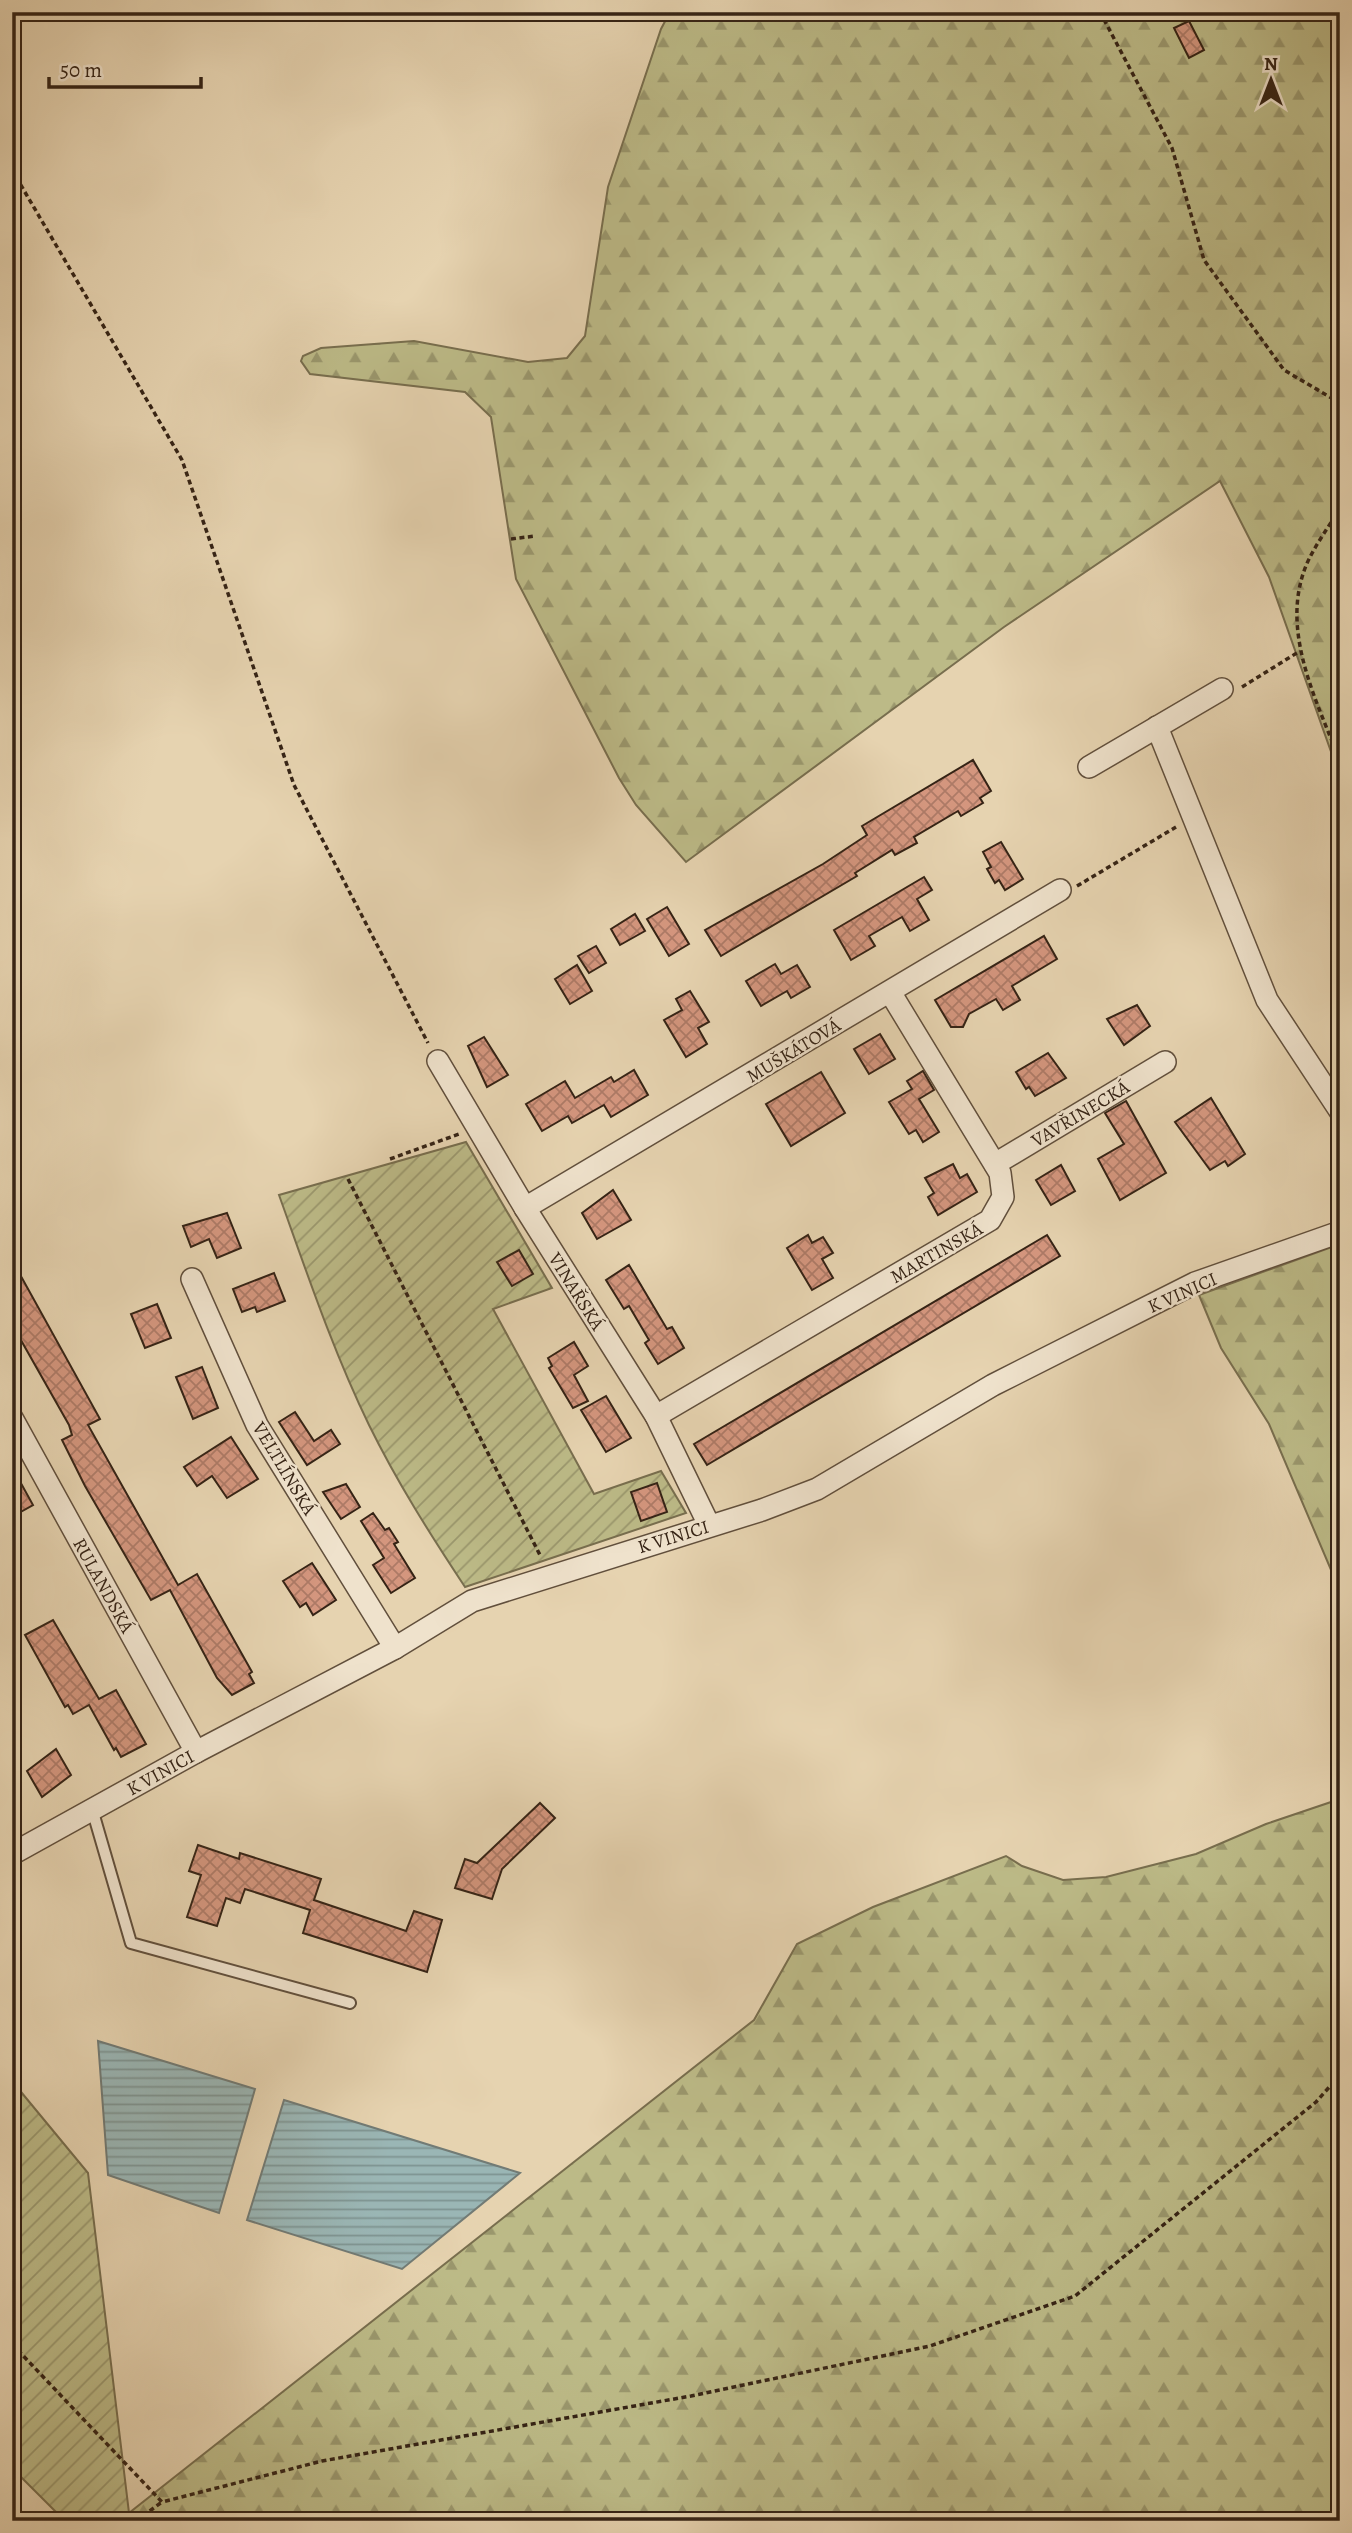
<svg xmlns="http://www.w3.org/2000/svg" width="1352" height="2533" font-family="Alegreya,serif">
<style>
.forest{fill:url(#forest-firs);stroke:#786e4e;stroke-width:2}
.garden{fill:url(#garden-furrows);stroke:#786e4e;stroke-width:2}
.water{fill:url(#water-rules);stroke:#727b75;stroke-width:2}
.building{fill:url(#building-cross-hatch);stroke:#352315;stroke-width:2}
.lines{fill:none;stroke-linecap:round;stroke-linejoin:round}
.service-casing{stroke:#614f3c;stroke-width:14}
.minor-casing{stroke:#614f3c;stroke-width:24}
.path{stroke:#352315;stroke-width:3.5;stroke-dasharray:5 3.5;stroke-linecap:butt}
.service{stroke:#efe2cc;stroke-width:10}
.minor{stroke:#efe2cc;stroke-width:21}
.labels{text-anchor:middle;stroke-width:5;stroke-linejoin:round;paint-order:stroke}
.street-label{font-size:19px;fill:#352315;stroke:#efe2cc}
</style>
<defs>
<pattern id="forest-firs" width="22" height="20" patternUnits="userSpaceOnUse" patternTransform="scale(1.75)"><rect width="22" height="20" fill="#bcba87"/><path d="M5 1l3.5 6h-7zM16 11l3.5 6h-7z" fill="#9a976d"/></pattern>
<pattern id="garden-furrows" width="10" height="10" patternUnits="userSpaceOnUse" patternTransform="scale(1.75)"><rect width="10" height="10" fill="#bcba87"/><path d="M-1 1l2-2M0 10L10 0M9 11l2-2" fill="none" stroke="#9a976d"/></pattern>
<pattern id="water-rules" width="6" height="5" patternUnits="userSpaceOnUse" patternTransform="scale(1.75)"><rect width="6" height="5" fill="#9ab6b5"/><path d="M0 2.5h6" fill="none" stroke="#7e9492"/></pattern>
<pattern id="building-cross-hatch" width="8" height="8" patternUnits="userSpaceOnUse" patternTransform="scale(1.75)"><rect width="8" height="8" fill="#d4967e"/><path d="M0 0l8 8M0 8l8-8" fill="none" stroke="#ad7a66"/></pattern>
</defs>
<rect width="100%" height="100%" fill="#e6d3b0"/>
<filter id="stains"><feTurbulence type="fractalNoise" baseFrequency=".00286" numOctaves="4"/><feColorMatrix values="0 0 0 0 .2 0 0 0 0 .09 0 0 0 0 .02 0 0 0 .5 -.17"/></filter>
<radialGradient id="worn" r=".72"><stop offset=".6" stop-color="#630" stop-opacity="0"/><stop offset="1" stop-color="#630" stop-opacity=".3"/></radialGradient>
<g class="forest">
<path d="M670 12H1340V777L1269 577 1220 481 1004 627 686 862 636 805 619 778 516 579 491 417 465 392 310 374 301 361 303 356 321 348 414 341 528 362 567 358 585 336 608 187 661 29Z"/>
<path d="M1340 1244V1591L1269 1424 1221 1348 1199 1295Z"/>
<path d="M1340 1799V2521H134L129 2513 754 2020 797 1944 873 1907 1006 1856 1022 1866 1063 1880 1106 1877 1196 1854 1266 1824Z"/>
</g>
<g class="garden">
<path d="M466 1142 552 1288 493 1309 594 1494 661 1471 686 1513 465 1587C430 1534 397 1482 369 1425 333 1351 307 1273 279 1195Z"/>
<path d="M12 2081 88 2173 129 2513 121 2521H65L12 2468Z"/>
</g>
<g class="water">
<path d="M98 2041 255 2089 219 2213 108 2175Z"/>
<path d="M284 2100 520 2173 402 2269 247 2220Z"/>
</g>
<g class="building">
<path d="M1189 21 1204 50 1189 58 1174 28Z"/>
<path d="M973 760 991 791 980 798 983 803 961 816 958 811 914 837 917 843 895 855 892 850 855 873 857 876 721 956 705 930 823 864 867 835 862 826Z"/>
<path d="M1001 842 1023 879 1005 890 999 880 995 883 987 869 991 867 983 852Z"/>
<path d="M924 877 932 890 917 899 929 920 910 931 902 917 869 936 875 946 851 960 834 930Z"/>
<path d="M667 907 689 944 669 956 647 919Z"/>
<path d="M635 914 645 931 620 945 611 929Z"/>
<path d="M1044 936 1057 959 1012 986 1020 1000 1003 1010 996 999 969 1014 963 1027H951L935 1000Z"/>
<path d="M596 946 606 963 589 973 578 956Z"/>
<path d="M775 964 781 974 797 965 810 987 791 998 787 991 761 1006 746 981Z"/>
<path d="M577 965 592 991 570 1004 555 979Z"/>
<path d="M690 991 709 1022 698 1028 707 1044 686 1057 664 1020 682 1010 676 999Z"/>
<path d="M1137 1005 1150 1026 1124 1045 1107 1019Z"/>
<path d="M880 1034 895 1059 869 1074 854 1049Z"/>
<path d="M484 1037 508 1075 487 1087 468 1046Z"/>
<path d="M1048 1053 1066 1078 1035 1096 1029 1087 1026 1089 1016 1072Z"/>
<path d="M634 1070 648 1095 611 1117 604 1105 572 1123 568 1116 542 1131 526 1104 565 1081 575 1098 611 1077 614 1082Z"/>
<path d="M923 1071 934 1090 919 1099 939 1132 923 1142 916 1130 909 1134 889 1102 912 1089 907 1081Z"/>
<path d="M821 1072 845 1113 791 1146 766 1104Z"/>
<path d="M1211 1098 1245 1154 1228 1166 1225 1161 1210 1170 1175 1122Z"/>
<path d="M1126 1101 1166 1173 1120 1200 1098 1159 1124 1144 1105 1113Z"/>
<path d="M953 1164 960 1178 967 1174 977 1192 938 1215 928 1197 934 1193 925 1178Z"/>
<path d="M1061 1165 1075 1191 1051 1205 1036 1180Z"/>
<path d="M613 1190 631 1220 597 1239 582 1213Z"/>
<path d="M227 1213 241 1248 217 1258 209 1239 191 1247 183 1226Z"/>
<path d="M808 1235 812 1243 823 1237 833 1253 822 1259 833 1278 812 1290 787 1248Z"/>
<path d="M1047 1235 1060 1256 707 1465 694 1444Z"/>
<path d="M519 1250 533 1274 512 1286 497 1262Z"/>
<path d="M12 1260 100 1419 88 1425 178 1585 197 1574 252 1672 249 1674 254 1683 232 1695 217 1678 170 1590 151 1600 85 1486 62 1440 72 1435 69 1425 18 1335 12 1339Z"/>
<path d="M629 1265 667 1329 672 1327 684 1348 658 1364 645 1343 649 1340 629 1306 624 1309 606 1280Z"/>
<path d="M274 1273 285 1301 257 1312 255 1307 242 1312 233 1289Z"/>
<path d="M157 1304 171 1338 145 1348 131 1314Z"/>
<path d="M574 1342 588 1366 574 1375 588 1401 573 1408 549 1368 552 1366 548 1358Z"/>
<path d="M202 1367 218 1408 193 1419 176 1377Z"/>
<path d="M606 1396 631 1438 606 1452 581 1410Z"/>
<path d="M295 1412 314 1441 331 1430 340 1444 307 1465 279 1422Z"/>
<path d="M231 1437 258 1479 227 1498 212 1476 197 1486 184 1467Z"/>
<path d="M12 1467 33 1505 17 1514 12 1505Z"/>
<path d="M657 1483 667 1512 641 1521 631 1492Z"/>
<path d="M346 1484 360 1507 341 1519 323 1492Z"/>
<path d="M373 1513 385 1530 389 1528 398 1542 394 1544 415 1578 391 1593 373 1565 384 1558 361 1521Z"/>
<path d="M312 1563 336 1600 313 1615 306 1603 300 1607 283 1581Z"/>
<path d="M53 1620 99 1699 116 1690 146 1744 121 1757 116 1748 114 1750 89 1705 73 1714 68 1705 65 1707 25 1635Z"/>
<path d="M56 1749 71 1775 42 1797 27 1771Z"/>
<path d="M540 1803 555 1818 502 1869 492 1899 455 1888 465 1859 477 1863Z"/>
<path d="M198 1845 239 1859 240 1853 321 1879 314 1900 406 1931 414 1911 442 1920 427 1972 303 1933 310 1910 245 1889 240 1903 226 1898 217 1926 187 1917 201 1875 189 1871Z"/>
</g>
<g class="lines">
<defs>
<path id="service" d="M92 1809 131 1943 350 2003"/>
<g id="minor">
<path d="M1157 727 1267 1000 1340 1111"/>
<path d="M1089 767 1222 689"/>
<path d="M438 1061 525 1208 656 1416 709 1525"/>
<path d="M995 1164 1165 1062"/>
<path d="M525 1208 1060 890"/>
<path d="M192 1279 257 1425 395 1648"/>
<path d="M656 1416 990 1220 1003 1197 1000 1173 890 992"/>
<path d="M12 1418 196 1752"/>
<path d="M12 1854 196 1752 395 1648 472 1601 762 1510 817 1489 993 1385 1195 1283 1340 1232"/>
</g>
</defs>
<use href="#service" class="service-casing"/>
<use href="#minor" class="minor-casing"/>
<g class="path">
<path d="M1100 12 1172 148 1204 260 1284 370 1340 403"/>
<path d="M12 170 182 460 294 785 428 1043"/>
<path d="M1340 508C1330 525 1318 541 1309 559 1277 626 1316 699 1340 761"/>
<path d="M511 539 535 536"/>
<path d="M1242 687 1300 651"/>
<path d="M1077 886 1176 827"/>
<path d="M390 1159 459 1134"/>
<path d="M348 1179 541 1557"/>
<path d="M12 2344 162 2502 322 2461 691 2396 930 2346 1075 2296 1316 2102 1340 2075"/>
<path d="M136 2521 162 2502"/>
</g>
<use href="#service" class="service"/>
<use href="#minor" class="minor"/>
</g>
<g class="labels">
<g class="street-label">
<text transform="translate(793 1050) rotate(-31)" y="7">MUŠKÁTOVÁ</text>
<text transform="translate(1080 1113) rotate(-31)" y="7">VAVŘINECKÁ</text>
<text transform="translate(936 1252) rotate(-30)" y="7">MARTINSKÁ</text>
<text transform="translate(577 1291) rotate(58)" y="7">VINAŘSKÁ</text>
<text transform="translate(1182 1292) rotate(-24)" y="7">K VINICI</text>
<text transform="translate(285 1468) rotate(59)" y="7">VELTLÍNSKÁ</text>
<text transform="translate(673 1536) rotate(-17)" y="7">K VINICI</text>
<text transform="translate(104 1585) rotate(61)" y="7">RULANDSKÁ</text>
<text transform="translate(160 1772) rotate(-29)" y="7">K VINICI</text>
</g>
</g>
<rect width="1352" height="2533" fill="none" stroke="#e6d3b0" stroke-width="42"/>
<rect x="14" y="14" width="1324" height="2505" fill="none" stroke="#352315" stroke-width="3.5"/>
<rect x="21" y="21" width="1310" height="2491" fill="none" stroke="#352315" stroke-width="2"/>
<g transform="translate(1271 80)" stroke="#efe2cc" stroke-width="5" paint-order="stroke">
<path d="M0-5L12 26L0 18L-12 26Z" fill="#352315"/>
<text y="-10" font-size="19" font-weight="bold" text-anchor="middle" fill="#352315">N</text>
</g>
<path d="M49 77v10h152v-10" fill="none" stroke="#352315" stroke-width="3.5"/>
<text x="60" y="77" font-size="21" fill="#352315" stroke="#efe2cc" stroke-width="5" paint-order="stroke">50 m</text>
<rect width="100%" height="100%" filter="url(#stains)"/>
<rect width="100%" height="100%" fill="url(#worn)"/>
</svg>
